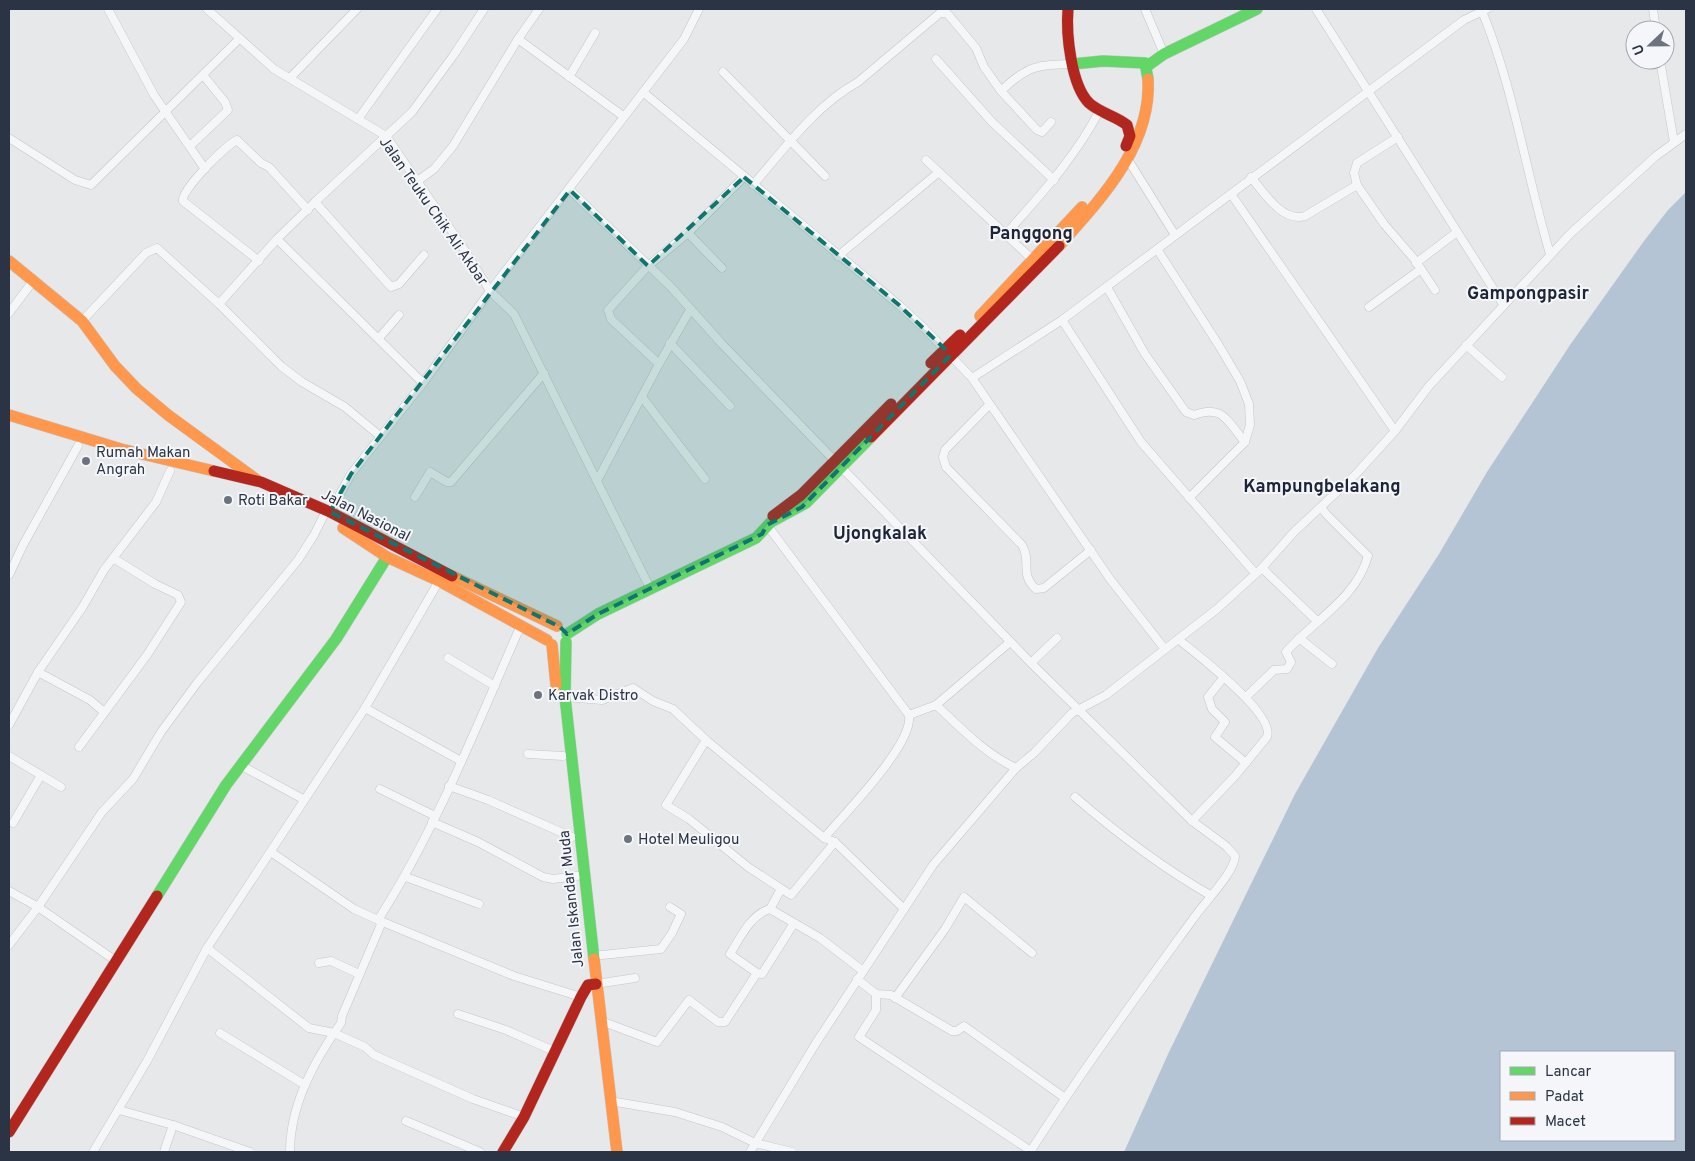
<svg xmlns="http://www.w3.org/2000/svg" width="1695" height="1161" font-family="Overpass,sans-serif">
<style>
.water{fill:#b4c4d5;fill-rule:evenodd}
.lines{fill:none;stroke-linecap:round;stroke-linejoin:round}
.street-casing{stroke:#c4c6c8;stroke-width:9}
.fast-casing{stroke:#c4c6c8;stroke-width:12}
.slow-casing{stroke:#c4c6c8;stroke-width:12}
.jam-casing{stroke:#c4c6c8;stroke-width:12}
.street{stroke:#f5f6f7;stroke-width:8}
.fast{stroke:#63d668;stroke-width:11}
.slow{stroke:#ff974d;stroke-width:11}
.jam{stroke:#b3261e;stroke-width:11}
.marked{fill:#0f766e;fill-opacity:0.2;stroke:#0f766e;stroke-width:4;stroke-dasharray:10 6;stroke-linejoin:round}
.poi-dot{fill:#6c737f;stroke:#f4f6f9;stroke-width:2}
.labels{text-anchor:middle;stroke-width:4;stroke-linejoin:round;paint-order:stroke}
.street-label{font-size:15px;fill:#2b3445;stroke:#f4f6f9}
.poi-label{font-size:15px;fill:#2b3445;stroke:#f4f6f9;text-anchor:start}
.quarter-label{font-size:18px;font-weight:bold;fill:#1d2536;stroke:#f4f6f9}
</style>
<rect width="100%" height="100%" fill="#e6e8ea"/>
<path class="water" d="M1686 192V1152H1124L1169 1052 1295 794 1378 648 1439 554 1487 472 1570 345 1644 241 1668 210ZM1501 1052H1674V1140H1501Z"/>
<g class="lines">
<defs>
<g id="street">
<path d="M108 9 154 95 205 169"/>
<path d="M207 9 274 69 386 136 462 246 490 291 514 314 647 582"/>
<path d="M539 9 518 39 623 116"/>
<path d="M1145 9 1164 54"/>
<path d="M1316 9 1503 304"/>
<path d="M1653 9 1656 30"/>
<path d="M1482 11C1514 89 1526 173 1550 254"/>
<path d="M936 59 992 122 1054 180"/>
<path d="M1660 60 1674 142"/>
<path d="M723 72 825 176"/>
<path d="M569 77 595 33"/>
<path d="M290 78 357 9"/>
<path d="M1001 91C1028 65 1037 65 1073 64"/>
<path d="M643 92 899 305 925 329 972 378 1110 579 1164 648"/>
<path d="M358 119 437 9"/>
<path d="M1398 137 1357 163 1354 173 1357 185 1384 224 1415 260 1435 290"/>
<path d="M9 138 75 180 91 185 239 39"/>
<path d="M190 146 228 110 225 102 203 75"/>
<path d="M1127 158 1175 235"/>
<path d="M926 160 1033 260"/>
<path d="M1251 177C1264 193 1283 223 1305 216L1357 185"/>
<path d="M416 182 434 169 453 146 518 39"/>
<path d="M753 185C784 149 816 105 858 82L940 13H947L976 48 984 67 1001 91 1037 130 1042 132 1051 122"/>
<path d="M570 190 671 287 722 344 835 461"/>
<path d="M1231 194 1395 431"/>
<path d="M315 202 391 287 399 284 424 255"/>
<path d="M688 233 722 268"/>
<path d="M1006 234C1042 193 1074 159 1100 110"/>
<path d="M277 239 423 383"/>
<path d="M1157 249 1218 344 1240 381 1249 404 1250 425 1245 442 1189 498"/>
<path d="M838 256 939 172"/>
<path d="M259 261 183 201C180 191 226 145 237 140L261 163 269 167 308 210"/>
<path d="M1416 263 1457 232"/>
<path d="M1107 287 1145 354 1186 412 1194 415C1223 404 1227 421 1245 442"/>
<path d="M219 304 277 239 315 202 412 112 453 56 484 9"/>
<path d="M1369 307 1421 269"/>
<path d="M9 313 33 281"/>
<path d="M1062 320 1141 442 1255 573"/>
<path d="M82 321 146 253 157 248 219 304 281 366 302 382 345 407 380 436"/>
<path d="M379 338 399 315"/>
<path d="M670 343 730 406"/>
<path d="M1466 345 1502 377"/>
<path d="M659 364 611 319 608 310 648 266 688 233 744 177"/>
<path d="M972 378 1062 320 1464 20 1487 9"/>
<path d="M642 397 705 479"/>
<path d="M989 405 945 450 943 457 946 467 1022 545C1032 561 1019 574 1036 589L1044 588 1091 550"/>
<path d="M842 468 1031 663 1192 821 1226 846 1235 856C1235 872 1203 904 1193 919 1137 996 1081 1072 1030 1152"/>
<path d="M598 479 659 364 690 310"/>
<path d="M415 497 430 472 447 482H451L544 373"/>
<path d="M330 512 351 474 423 383 490 291 684 39 699 9"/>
<path d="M767 525 909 715C914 744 844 814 824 838"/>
<path d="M1262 568 1318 622"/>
<path d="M9 575 23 545 78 446"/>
<path d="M1299 638 1332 664"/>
<path d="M1178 639C1196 654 1276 714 1267 737L1235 776 1192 821"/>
<path d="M448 658 495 686"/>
<path d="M1031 663 1057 638"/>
<path d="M38 672 90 700 104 712"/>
<path d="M1224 677 1208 697 1212 709 1225 722 1215 737 1246 763"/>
<path d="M565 697 602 700 633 688 653 701 673 709 706 740 824 838 835 842 904 909"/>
<path d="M1246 697 1274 670 1287 669 1291 662 1286 652C1314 620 1356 599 1368 556L1326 514 1321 507"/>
<path d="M936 705C961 728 985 754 1016 768"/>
<path d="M365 708 461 761"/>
<path d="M909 715 936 705 1010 642"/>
<path d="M9 725 38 672 82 608 104 570 156 502 170 471"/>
<path d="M706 740 666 805 689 819 748 867 791 895 835 842"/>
<path d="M79 747 147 655 181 602 178 595 155 584 113 558"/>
<path d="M528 754 563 756"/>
<path d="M9 756 61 787"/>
<path d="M240 765 303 799"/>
<path d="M449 786 488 800 572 837"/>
<path d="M380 789 435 816"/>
<path d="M1075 797C1118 834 1161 867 1210 895"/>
<path d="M432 822 478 842 543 877 553 879 577 876"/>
<path d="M13 823 41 775"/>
<path d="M271 852 354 909 378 920 514 976 581 997"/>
<path d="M406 877 479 904"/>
<path d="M9 891 38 907 116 961"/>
<path d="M770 909 781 889"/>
<path d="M378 920C437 828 477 725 521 625"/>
<path d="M794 923 762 974 757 973 730 954C740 938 751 914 770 909L820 938 863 971"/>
<path d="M9 945 38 907 102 812 133 779 161 732 197 683 298 560 314 535 323 517"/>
<path d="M207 948 309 1028 334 1033 365 1047 374 1055 473 1099 524 1117"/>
<path d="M592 956 661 949 672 933 681 914 670 907"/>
<path d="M319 963 331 961 359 974"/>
<path d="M857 979 876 994 891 995 952 1031H957L964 1026 1065 1098"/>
<path d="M596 984 635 978"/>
<path d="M876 994V1010L859 1037 1031 1151"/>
<path d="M895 998 945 929 964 897 1032 953"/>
<path d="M458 1014 506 1030 554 1051"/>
<path d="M601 1021 657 1042 689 1000 718 1022H725L757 973"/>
<path d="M220 1033 305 1085"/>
<path d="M610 1101 675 1112 722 1127 755 1143 792 1152"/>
<path d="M119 1110 173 1125 250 1152"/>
<path d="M406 1121 480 1152"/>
<path d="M93 1152 147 1061 207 948 365 708 439 581"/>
<path d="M164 1152 173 1125"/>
<path d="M290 1152C290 1105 314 1061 341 1023L342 1016 382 922"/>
<path d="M750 1152 816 1043 933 865 1016 768 1034 753 1072 713 1106 695 1217 609 1262 568 1294 532 1356 474 1395 431 1429 386 1570 234 1656 156 1686 134"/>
</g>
<g id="fast">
<path d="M1073 64 1103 61 1145 63 1148 79"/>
<path d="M1146 67 1164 54 1257 9"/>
<path d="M567 634 598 614 756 538 771 522 806 503 871 437"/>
<path d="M566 642 565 697 594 959"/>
<path d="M157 896 226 785 336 639 387 557"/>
</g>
<g id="slow">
<path d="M1059 246C1100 200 1152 146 1148 79"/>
<path d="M9 261 82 321 115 366 137 389 168 415 257 480"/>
<path d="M980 316 1082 207"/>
<path d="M9 415 121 449 214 471"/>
<path d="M343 528 387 557 439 581 547 640"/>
<path d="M452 576 557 626"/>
<path d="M552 645 556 685"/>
<path d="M594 959 617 1152"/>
</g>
<g id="jam">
<path d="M1068 9C1066 34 1071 85 1089 103 1100 113 1116 116 1127 125L1130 136 1126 146"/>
<path d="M931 363 960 335"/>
<path d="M871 437 1059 246"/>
<path d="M214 471 261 482 330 512 452 576"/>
<path d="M773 516 801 495 891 404"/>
<path d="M9 1132 157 896"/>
<path d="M503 1152 524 1117 581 997 588 985 596 984"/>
</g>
</defs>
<use href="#street" class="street-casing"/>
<use href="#fast" class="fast-casing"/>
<use href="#slow" class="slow-casing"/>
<use href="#jam" class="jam-casing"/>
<use href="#street" class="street"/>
<use href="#fast" class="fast"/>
<use href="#slow" class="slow"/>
<use href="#jam" class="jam"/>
</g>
<path class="marked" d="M744 177 899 305 945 349 949 357 802 507 767 525 762 534 598 614 567 634 560 627 330 512 351 474 570 190 648 266Z"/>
<g class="poi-dot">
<circle cx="86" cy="461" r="5"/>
<circle cx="228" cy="500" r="5"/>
<circle cx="538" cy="695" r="5"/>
<circle cx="628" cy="839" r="5"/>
</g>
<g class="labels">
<g class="street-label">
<text transform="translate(434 211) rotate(55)" y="5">Jalan Teuku Chik Ali Akbar</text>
<text transform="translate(366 515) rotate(27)" y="5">Jalan Nasional</text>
<text transform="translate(571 899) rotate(-96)" y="5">Jalan Iskandar Muda</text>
</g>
<g class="poi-label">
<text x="96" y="457">Rumah Makan<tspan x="96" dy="17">Angrah</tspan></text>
<text x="238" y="505">Roti Bakar</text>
<text x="548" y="700">Karvak Distro</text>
<text x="638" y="844">Hotel Meuligou</text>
</g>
<g class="quarter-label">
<text x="1031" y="239">Panggong</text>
<text x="1528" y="299">Gampongpasir</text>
<text x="1322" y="492">Kampungbelakang</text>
<text x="880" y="539">Ujongkalak</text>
</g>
</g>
<rect width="1695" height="1161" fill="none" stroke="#2b3445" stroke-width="20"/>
<rect x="1500" y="1051" width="175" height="90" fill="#f4f6f9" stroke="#a4a8b1"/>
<rect x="1510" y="1067" width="25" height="8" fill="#63d668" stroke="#a4a8b1"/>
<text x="1545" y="1076" font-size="15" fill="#2b3445">Lancar</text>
<rect x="1510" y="1092" width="25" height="8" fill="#ff974d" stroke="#a4a8b1"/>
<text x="1545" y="1101" font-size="15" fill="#2b3445">Padat</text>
<rect x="1510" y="1117" width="25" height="8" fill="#b3261e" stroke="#a4a8b1"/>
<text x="1545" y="1126" font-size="15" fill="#2b3445">Macet</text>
<g transform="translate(1650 45) rotate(248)"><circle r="24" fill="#f4f6f9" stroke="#a4a8b1"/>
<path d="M0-4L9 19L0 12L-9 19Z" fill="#6c737f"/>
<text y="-8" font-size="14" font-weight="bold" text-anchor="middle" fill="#2b3445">U</text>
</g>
</svg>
